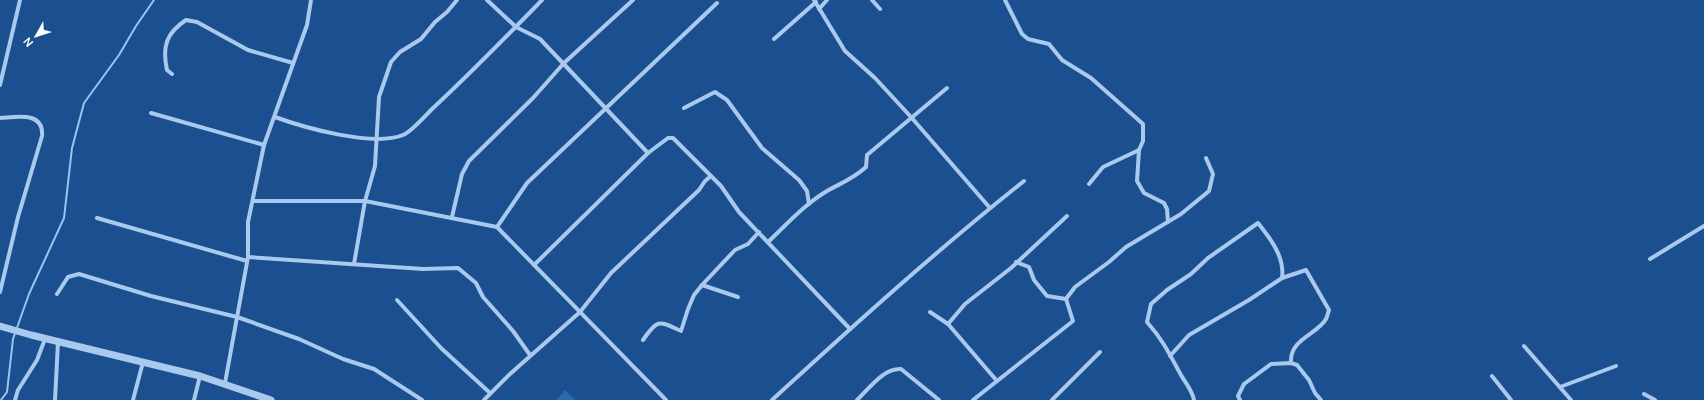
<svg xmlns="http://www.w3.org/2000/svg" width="1704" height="400" font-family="Manrope,sans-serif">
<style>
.green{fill:#2e69ad}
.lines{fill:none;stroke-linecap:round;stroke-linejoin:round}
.stream{stroke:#9cc4f0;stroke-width:2}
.minor{stroke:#a9c9ee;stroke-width:4}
.tertiary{stroke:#a9c9ee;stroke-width:7}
</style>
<rect width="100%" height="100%" fill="#1b4f8f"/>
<path class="green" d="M565 390 575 400H556Z"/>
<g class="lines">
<path class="stream" d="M1 400 7 392 13 339 29 294 64 218 72 148 84 103 119 55 136 26 154 0"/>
<g class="minor">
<path d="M487 0 516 27 540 39 648 153"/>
<path d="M814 0 845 51 875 78 911 117 990 208"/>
<path d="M872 0 880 9"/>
<path d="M1005 0 1022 34 1028 39 1049 44 1062 60 1091 78 1143 124V141L1139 150 1103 167 1089 184"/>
<path d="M819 9 827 0"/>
<path d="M774 39 816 2"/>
<path d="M172 74 167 70C162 47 166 33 186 20L197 22 248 50 293 63"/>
<path d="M0 85 20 0"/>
<path d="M684 108 715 92 727 100 762 148 799 180 807 191 809 204"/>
<path d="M151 113 264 145"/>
<path d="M275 117C305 128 373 147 403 135 411 132 425 116 432 109 470 74 506 37 542 0"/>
<path d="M0 118C17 117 44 111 42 136L18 217 0 292"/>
<path d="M1139 150 1137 181 1144 193 1164 203 1167 209 1168 222"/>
<path d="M253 201H365L497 227 666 400"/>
<path d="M452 217 462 174 469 161 533 98 564 63 633 0"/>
<path d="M97 218 247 261"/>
<path d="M497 227 527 183 717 3"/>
<path d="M768 242C787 224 805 204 827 191 841 183 853 179 866 167L867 155 947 88"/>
<path d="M248 257 423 269 458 268 476 283 483 297 513 331 530 355"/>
<path d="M1650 259 1704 226"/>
<path d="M354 264 365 201 375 166 379 97 391 62 400 52 421 39 435 22 447 12 457 0"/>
<path d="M534 265 648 153 668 138H673L721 186 739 212 850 329"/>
<path d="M702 285 738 297"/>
<path d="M57 294 68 277 79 274 151 296 237 317 299 339 343 359 374 369 422 400"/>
<path d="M1066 299 1075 287 1109 262 1126 247 1181 214 1209 191 1213 174 1206 158"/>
<path d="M397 300 441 348 490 393"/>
<path d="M930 312 948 324 997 381"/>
<path d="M948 324 965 304 1011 268 1067 216"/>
<path d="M643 340C658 318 659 321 681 331L688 309 694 295 702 285 735 250 748 244 759 232"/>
<path d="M1524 346 1571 400"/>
<path d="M1170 356 1189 335 1249 300 1282 278 1306 270 1329 310C1328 313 1327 317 1326 319 1318 334 1289 339 1291 363"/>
<path d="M1492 376 1511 400"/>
<path d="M225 383 248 257V222L264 145 307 25 311 0"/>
<path d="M1560 387 1616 366"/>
<path d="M1644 394 1655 400"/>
<path d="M15 400 18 390 37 360 45 339"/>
<path d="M55 400 58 342"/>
<path d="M133 400 143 362"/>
<path d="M194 400 200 376"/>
<path d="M484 400 510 374 580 312 611 273 699 190 705 181 711 176"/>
<path d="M772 400C854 325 937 250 1024 181"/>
<path d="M857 400C869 389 883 368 901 369L939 400"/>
<path d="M973 400 1073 321 1066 299 1047 296 1034 280 1029 267 1016 262"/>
<path d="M1052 400 1100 352"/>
<path d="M1194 400C1192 390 1186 384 1181 375 1170 355 1163 340 1147 322L1151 304 1167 290 1191 274 1208 258 1258 223C1270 238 1285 257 1282 278"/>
<path d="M1240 400 1238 396 1244 384 1271 364 1291 363 1297 365 1309 380 1315 393 1321 400"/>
</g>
<path class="tertiary" d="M0 326 31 335 200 376 271 400"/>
</g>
<g transform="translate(36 36) rotate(231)" stroke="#1b4f8f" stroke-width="3" paint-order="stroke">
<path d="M0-3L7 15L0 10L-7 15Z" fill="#ffffff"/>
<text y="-6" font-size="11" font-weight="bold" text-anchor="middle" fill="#ffffff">N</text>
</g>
</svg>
